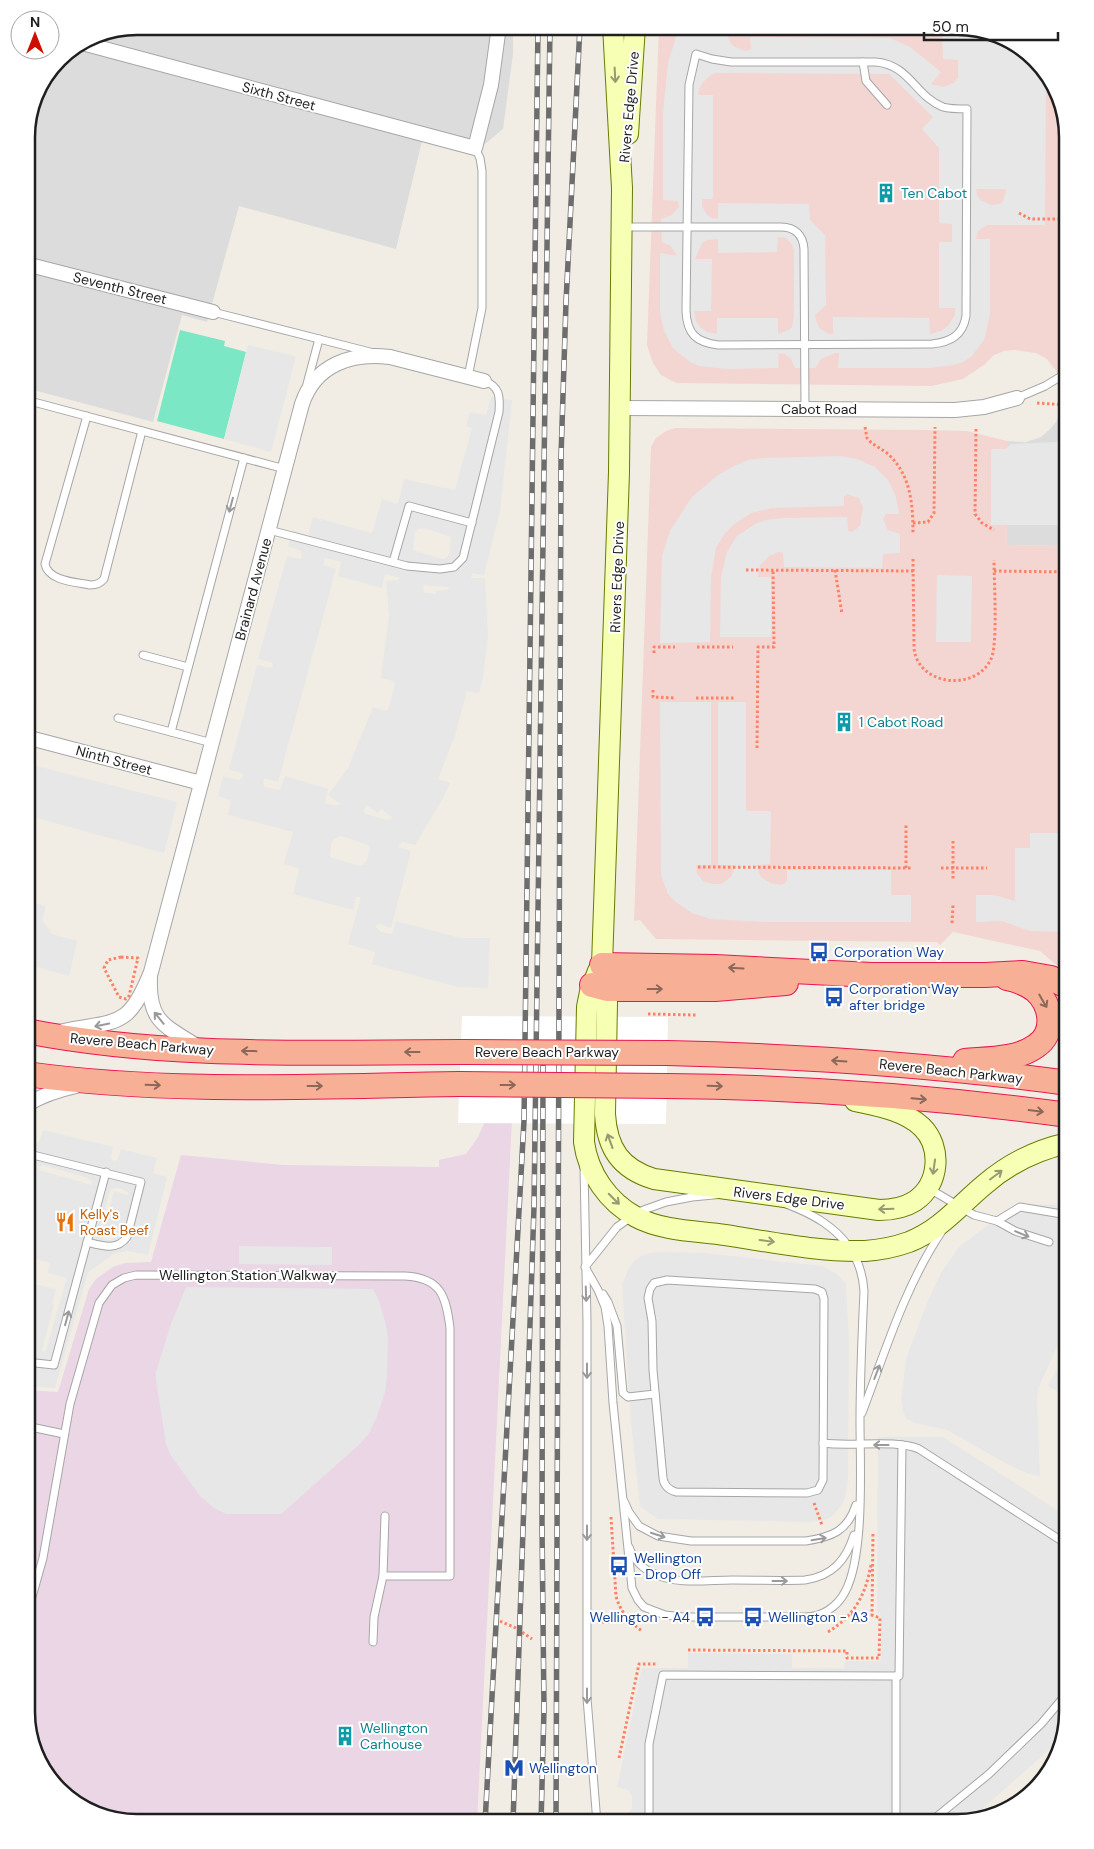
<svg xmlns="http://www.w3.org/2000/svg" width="1094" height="1849" font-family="'DM Sans',sans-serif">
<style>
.residential{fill:#dddcdc}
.commercial{fill:#f3d6d2}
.industrial{fill:#ead6e5}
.pitch{fill:#7be7c4}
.parking{fill:#e7e7e7;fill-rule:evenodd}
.pier{fill:#fff}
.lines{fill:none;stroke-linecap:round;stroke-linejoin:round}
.service-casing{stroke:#a6a6a6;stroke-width:9}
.minor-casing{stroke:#a6a6a6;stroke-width:16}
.secondary-casing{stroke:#667c00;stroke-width:22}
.trunk-casing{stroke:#eb1550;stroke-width:26}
.path{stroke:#ff8167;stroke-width:3;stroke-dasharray:2.5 2.5;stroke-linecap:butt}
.service{stroke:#fff;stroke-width:7}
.minor{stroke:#fff;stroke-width:14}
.secondary{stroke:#f6ffb4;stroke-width:20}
.trunk{stroke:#f7b096;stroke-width:24}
.rail-casing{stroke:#6d6d6d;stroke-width:5.5}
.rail{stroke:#fff;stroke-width:4;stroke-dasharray:11;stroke-linecap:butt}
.trunk-bridge-casing{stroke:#eb1550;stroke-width:26;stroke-linecap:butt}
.trunk-bridge{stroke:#f7b096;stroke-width:24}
.oneway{stroke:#959a71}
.oneway2{stroke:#9a9a9a}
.oneway3{stroke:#8b685a}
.labels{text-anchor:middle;stroke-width:4;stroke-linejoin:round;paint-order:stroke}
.street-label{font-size:14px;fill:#1f1f1f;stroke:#fff}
.culture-label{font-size:14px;fill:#0d838f;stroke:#fff;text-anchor:start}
.transit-label{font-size:14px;fill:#164399;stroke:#fff;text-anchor:start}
.food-label{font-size:14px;fill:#c56008;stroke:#fff;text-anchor:start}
.rim{fill:none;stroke:#1f1f1f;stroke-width:2.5}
</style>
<rect width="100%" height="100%" fill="#f1ede4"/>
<g class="residential">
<path d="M137 26H513V54L503 129 474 153 422 141 396 249 239 206 207 322 182 315 153 422 26 388V130L35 95 59 59 95 35Z"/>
<path d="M1063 387H1068V546L1007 545 1006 441 1026 442 1041 437 1049 430 1056 422 1062 408 1064 397Z"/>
</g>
<g class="commercial">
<path d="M659 26 964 27 1019 45 1056 88 1068 137V387H1063L1056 371 1047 359 1036 353 1015 350 1004 351 994 355 984 365 963 379 931 386 676 383 661 375 653 363 647 345Z"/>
<path d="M675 428 927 430 967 431 1007 441V545L1068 546V975L1040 951 953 932 940 945 937 942 656 939 640 920 634 921 651 447 656 438 666 431Z"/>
</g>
<path class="industrial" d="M486 1119H512L477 1823H130L76 1804 38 1761 26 1712V1390L58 1392 89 1289 96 1279 113 1267 125 1263 151 1262 181 1155 283 1165 439 1167V1160L466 1154 478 1137Z"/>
<path class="pitch" d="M180 330 225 341 224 346 246 352 224 439 157 421Z"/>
<g class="parking">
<path d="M684 26H729L728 37 731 44 735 47 747 51 751 49 750 37 890 38 910 47 941 72 931 84 943 87 954 83 958 78V60L943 59 942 27H964L1019 45 1046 77 1045 225H987L978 231 976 239H990V315L984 340 972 356 963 362 953 365 928 368H838L839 353H835L821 359 815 368H795L791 359 785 354 779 353 778 368 727 369 699 366 690 362 673 348 664 331 660 312V253L677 256 671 246 662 242 661 219 672 215 679 207 678 201 663 200V113L668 63 676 37ZM715 73 889 74 933 117 922 129 939 148V223L952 224V242H939V308H955V315L948 326 941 331 930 334 929 318 833 317V334H829L819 328 816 319 815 315 826 305 825 235 810 220 809 204 718 203V219L712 218 707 215 702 206V199H713V95H698L699 89 703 82 711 75ZM976 189H1006V192L1003 201 1000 204 991 205 980 200 977 195ZM778 237 786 238 793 246 794 250V316L792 327 789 330 778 334V318H717V334L707 332 700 327 696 321 694 311H711L712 259H695L702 243 707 240 718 239V253L777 252Z"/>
<path d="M1065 128 1068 137V305H1063Z"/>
<path d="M248 345 296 356 271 452 224 439Z"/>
<path d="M491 397 512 400 500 511 484 575 472 573 471 578H485L488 635 483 677 479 693 467 691 455 735 438 779 450 783 443 798 415 845 402 842 398 847 411 851 391 928 380 924 376 925V927L381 932 392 934 396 921 460 938H490L488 988 458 987 372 964 375 952 348 944 361 897H356L353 910 293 894 299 870 298 868 284 864 293 832 228 815 231 801 218 796 223 776 239 780 243 777V774L241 773 229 769 257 665 272 668 273 665 271 662 258 659 287 556 300 559 302 558 301 551 288 546 292 530 308 535 313 517 372 533 382 499 396 504 398 503 404 479 455 490 472 428 466 426 470 412 486 415ZM424 528 451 537 450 553 446 558 442 559 413 550 415 532 419 529ZM325 558 341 562 338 576 382 588 385 574 400 578 398 580 386 581 389 615 381 678 393 681 395 684 388 710 385 711 373 707 348 768 328 795 341 804 336 806 325 803 328 789 285 776 280 790 265 787 263 784 264 779H266L278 782 336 569 323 565ZM423 585 448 587 450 589 436 591V594L424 593ZM366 805 378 813 381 809 393 818 387 820 366 814 364 811ZM341 836 368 845 370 848 367 860 363 865 359 866 330 857 331 844 334 839Z"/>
<path d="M1058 428H1068V525H991V449H1005L1011 444 1058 442Z"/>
<path d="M840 456 857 459 875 467 888 480 896 497 899 514H886L883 519 888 530 900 534V553L883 554 882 568 784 567 783 553 779 552 769 556 760 565 758 577H771V637H720L721 577 727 552 737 536 757 523 766 520 784 518 847 517 848 531 852 532 860 526 863 508 859 498 847 494 844 497V506L772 508 751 513 733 525 723 536 716 548 711 577 710 642 660 643 662 556 670 531 692 497 718 475 732 467 748 460 763 458Z"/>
<path d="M937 575 972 576 971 642H936Z"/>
<path d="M660 702H711V865H696L697 873 703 881 712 884H721L731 877 734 870V865H718V702H746V811H771L770 864 756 865 761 877 770 883 780 885 784 884 787 881V870H891V895H911V922H765L710 919 692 913 676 902 668 894 661 875Z"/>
<path d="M26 751 29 752 27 759 29 764 177 802 164 853 26 815Z"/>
<path d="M1030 833H1068V932L1030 931 1002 921 976 922V895H994L1015 901V848H1030Z"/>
<path d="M26 901 46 906 42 920 52 934 77 941 69 976 26 964Z"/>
<path d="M43 1130 113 1147 111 1158 114 1162 118 1159 121 1149 157 1158 153 1173 167 1177 148 1255 128 1251 115 1253 88 1272 55 1388 26 1386V1282L56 1289 52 1304 54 1305 42 1350 45 1353 67 1278 48 1273 50 1263 33 1258 29 1272 26 1271V1141L37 1143 40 1140ZM43 1165 88 1178 92 1181V1185L39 1170V1167ZM113 1188H120L129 1193 127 1195 114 1191 103 1233 116 1237 111 1240H107L102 1238 99 1232 110 1190Z"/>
<path d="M1016 1204 1068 1205V1333L1061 1338 1038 1389 1037 1400 1040 1476 1029 1474 1009 1465 947 1430 914 1423 906 1418 903 1411 901 1401 906 1359 927 1303 941 1273 959 1247Z"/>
<path d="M239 1246 332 1247V1265L239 1264Z"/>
<path d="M668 1252 704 1253 822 1266 837 1274 846 1284 849 1341 848 1478 845 1498 841 1506 831 1517 825 1520 808 1522 658 1519 640 1506 631 1422 622 1284 629 1268 634 1261 641 1256 650 1253Z"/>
<path d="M186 1287 373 1289 379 1301 386 1325 388 1338 387 1377 385 1392 376 1419 369 1433 361 1443 281 1514H226L214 1508 200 1496 170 1454 166 1444 156 1380V1372L171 1324Z"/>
<path d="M1068 1347V1407L1063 1402 1060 1393 1048 1386Z"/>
<path d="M878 1437H943L1068 1517V1712L1059 1741 971 1819 957 1823H584L583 1815 606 1814 616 1817H622L626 1816 632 1808V1796L628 1790 617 1787 642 1668H688V1653L792 1654V1668H844L845 1661H881V1616L877 1611Z"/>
</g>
<path class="pier" d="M462 1016 668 1017 666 1124 458 1123Z"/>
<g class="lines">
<defs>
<g id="service">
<path d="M696 54 712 59 731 62H876C910 65 915 96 943 107 950 109 959 109 967 109L966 316C963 335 951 342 932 344L718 345C696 342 687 334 686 311L689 85Z"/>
<path d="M863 62 866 81 887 105"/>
<path d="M623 227H781C795 227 803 235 804 249L805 409"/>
<path d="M213 312 370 352"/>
<path d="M468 377 482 308V171L480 158 475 148"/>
<path d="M307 384 319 339"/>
<path d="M1017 398 1045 386 1068 372"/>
<path d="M26 400 285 469"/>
<path d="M87 416 45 564C48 581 76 582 90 585 96 585 100 584 104 579L142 431"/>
<path d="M269 530 407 566 440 569 454 567 463 558 499 412C500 397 500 386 484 381"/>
<path d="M393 562 409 506 472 523"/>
<path d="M143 655 188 667"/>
<path d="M118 718 171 732 244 458"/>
<path d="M171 732 212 743"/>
<path d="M584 1166 587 1322V1698L597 1823"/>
<path d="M26 1178 33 1155 141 1182 127 1237C117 1251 102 1246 87 1242"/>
<path d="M928 1188 974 1215 997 1221 1015 1231 1049 1242"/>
<path d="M746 1192C799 1205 860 1227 864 1291 862 1335 860 1378 860 1421 860 1465 865 1555 845 1592 837 1607 822 1617 805 1617H683L665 1615 644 1607 638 1600 632 1588 613 1403 608 1326 605 1307 598 1290 585 1267 617 1227 638 1212 666 1202 692 1197Z"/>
<path d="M997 1221 1020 1207 1068 1215"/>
<path d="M667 1280 815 1289 822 1292 824 1299 823 1480 818 1490 807 1493 676 1492C669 1490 664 1486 663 1478L653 1370 652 1321 648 1298 650 1289 654 1283Z"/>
<path d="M603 1294 608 1302 617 1326 623 1393 628 1397 655 1394"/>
<path d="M26 1362 54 1365 106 1172"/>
<path d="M862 1413C885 1352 905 1286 942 1231"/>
<path d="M26 1426 64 1434"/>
<path d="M823 1443C852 1447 895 1439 919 1449L1068 1545"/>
<path d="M624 1501 629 1512 639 1526 658 1536 691 1541H806C831 1537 847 1532 856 1505"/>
<path d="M629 1547C634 1560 642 1569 655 1574 678 1585 707 1580 732 1580 756 1580 781 1581 805 1580 833 1576 846 1560 854 1535"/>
<path d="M26 1618 43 1558 70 1404 99 1303 112 1285 124 1278 136 1275 405 1276C441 1278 446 1296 450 1328V1576H383"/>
<path d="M373 1642 374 1617 383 1576 385 1516"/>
<path d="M896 1676V1823"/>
<path d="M649 1823V1744L663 1675 899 1676 902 1445"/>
<path d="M929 1823 989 1774 1041 1724 1068 1692"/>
</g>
<g id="minor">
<path d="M82 43 475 148 491 85 499 26"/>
<path d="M26 264 213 312"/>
<path d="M620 408 955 410 984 407 1017 398"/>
<path d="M26 737 201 783"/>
<path d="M150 978C148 1023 166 1026 200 1048"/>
<path d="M63 1031C116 1020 128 1030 151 972L302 404C315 365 351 352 390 357L484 381"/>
<path d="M26 1105C42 1095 58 1090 76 1086"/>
</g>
<g id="secondary">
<path d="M613 26 622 188 619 472 602 965 607 1002 605 1114C607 1149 621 1169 654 1179L879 1210C891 1210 904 1208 915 1201 940 1184 942 1147 922 1127 904 1110 877 1106 855 1101"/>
<path d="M628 134 635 26"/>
<path d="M598 971 590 992 587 1007 584 1142C588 1173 608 1202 636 1217 662 1231 697 1231 725 1235 771 1242 818 1252 865 1251 880 1250 895 1247 909 1242 940 1230 959 1206 984 1185 1008 1164 1036 1150 1068 1143"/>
</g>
<g id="trunk">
<path d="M602 965 715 967 872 975H985L1023 973 1051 978 1068 987"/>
<path d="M592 985 607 989H715L786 983"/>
<path d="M26 1031C169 1059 316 1052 461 1052"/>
<path d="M667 1053C801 1056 935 1065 1068 1083"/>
<path d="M965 1061C987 1059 1017 1060 1036 1046 1056 1033 1052 1005 1035 990 1027 984 1017 980 1007 978"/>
<path d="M26 1074C169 1094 315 1086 459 1084"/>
<path d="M667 1086C800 1087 935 1097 1068 1115"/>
</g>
</defs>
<use href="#service" class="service-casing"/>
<use href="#minor" class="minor-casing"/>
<use href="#secondary" class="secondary-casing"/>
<use href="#trunk" class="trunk-casing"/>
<g class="path">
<path d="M1019 213 1030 219H1068"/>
<path d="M1037 403 1068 405"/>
<path d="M865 427 867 438C872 445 881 448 888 454 911 475 913 505 913 533"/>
<path d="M976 429 975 514 982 523 994 530"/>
<path d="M913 523 928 522 934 513 935 427"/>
<path d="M913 559 914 647C916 685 975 693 991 659 998 645 994 580 994 560"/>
<path d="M746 570 915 571"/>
<path d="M835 570 842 614"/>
<path d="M994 571 1068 572"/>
<path d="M697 647H733"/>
<path d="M654 653V647H675"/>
<path d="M653 690V697L675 698"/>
<path d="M696 698H734"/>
<path d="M757 748 758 647H774L773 570"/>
<path d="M953 841V880"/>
<path d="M698 867 913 868"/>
<path d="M906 868V825"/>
<path d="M941 868H987"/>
<path d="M952 923 953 905"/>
<path d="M121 957 138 958 129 996 126 999 119 997 104 968 108 960Z"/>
<path d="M648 1014 696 1015"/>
<path d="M814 1503 822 1525"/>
<path d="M611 1517 616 1596C620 1611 629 1622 642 1631"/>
<path d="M851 1614 872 1615"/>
<path d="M500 1621 516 1628 532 1639"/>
<path d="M597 1622H631"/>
<path d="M828 1632C855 1615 865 1596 871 1565"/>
<path d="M688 1650 847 1651V1658H879L880 1618 872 1615 873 1532"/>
<path d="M619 1758 639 1664H658"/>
</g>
<use href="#service" class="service"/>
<use href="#minor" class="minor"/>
<use href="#secondary" class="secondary"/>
<use href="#trunk" class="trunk"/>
<defs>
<g id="rail">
<path d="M485 1823 524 1121 538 26"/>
<path d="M513 1823 534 1207 550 26"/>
<path d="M541 1823 544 1709 542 1527 543 1066"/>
<path d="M556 1823 561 457 566 302 580 26"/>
</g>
</defs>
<use href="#rail" class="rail-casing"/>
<use href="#rail" class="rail"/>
<defs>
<g id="trunk-bridge">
<path d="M461 1052 667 1053"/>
<path d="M459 1084 667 1086"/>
</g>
</defs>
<use href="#trunk-bridge" class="trunk-bridge-casing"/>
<use href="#trunk-bridge" class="trunk-bridge"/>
</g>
<defs><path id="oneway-shaft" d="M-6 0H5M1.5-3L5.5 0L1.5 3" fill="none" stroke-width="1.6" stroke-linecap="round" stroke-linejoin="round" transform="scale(1.25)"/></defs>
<g class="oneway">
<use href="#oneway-shaft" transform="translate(615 75) rotate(87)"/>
<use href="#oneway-shaft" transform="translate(610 1141) rotate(-110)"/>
<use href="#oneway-shaft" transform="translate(934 1167) rotate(98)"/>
<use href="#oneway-shaft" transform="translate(996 1175) rotate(-37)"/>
<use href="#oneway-shaft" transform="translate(614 1199) rotate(45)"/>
<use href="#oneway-shaft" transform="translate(886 1209) rotate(178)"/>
<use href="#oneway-shaft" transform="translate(767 1241) rotate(8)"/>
</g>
<g class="oneway2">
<use href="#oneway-shaft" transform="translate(231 505) rotate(105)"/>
<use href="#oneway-shaft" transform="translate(159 1018) rotate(-129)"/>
<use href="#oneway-shaft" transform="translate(102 1025) rotate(168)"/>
<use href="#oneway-shaft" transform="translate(1022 1234) rotate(22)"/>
<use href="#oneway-shaft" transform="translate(586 1294) rotate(88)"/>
<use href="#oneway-shaft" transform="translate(67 1318) rotate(-75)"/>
<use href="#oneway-shaft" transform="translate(587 1371) rotate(90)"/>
<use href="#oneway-shaft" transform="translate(877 1372) rotate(-69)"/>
<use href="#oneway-shaft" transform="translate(881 1445) rotate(180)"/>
<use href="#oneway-shaft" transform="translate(587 1533) rotate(90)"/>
<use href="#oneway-shaft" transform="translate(658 1535) rotate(18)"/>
<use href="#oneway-shaft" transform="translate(819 1539) rotate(-10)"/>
<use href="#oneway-shaft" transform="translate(780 1581)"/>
<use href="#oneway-shaft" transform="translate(587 1696) rotate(90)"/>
</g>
<g class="oneway3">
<use href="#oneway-shaft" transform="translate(736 968) rotate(-177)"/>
<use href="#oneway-shaft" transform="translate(655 989)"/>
<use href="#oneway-shaft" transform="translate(1043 1001) rotate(60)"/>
<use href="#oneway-shaft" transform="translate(249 1051) rotate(-179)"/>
<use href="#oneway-shaft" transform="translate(412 1052) rotate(180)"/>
<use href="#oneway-shaft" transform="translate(839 1061) rotate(-176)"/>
<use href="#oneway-shaft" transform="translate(153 1085) rotate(2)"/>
<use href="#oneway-shaft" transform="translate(508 1085)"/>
<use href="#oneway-shaft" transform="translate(315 1086)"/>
<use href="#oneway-shaft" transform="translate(715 1086) rotate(2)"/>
<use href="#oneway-shaft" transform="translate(919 1099) rotate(5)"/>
<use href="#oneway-shaft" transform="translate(1036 1111) rotate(7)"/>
</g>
<defs>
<symbol id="building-bare" viewBox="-9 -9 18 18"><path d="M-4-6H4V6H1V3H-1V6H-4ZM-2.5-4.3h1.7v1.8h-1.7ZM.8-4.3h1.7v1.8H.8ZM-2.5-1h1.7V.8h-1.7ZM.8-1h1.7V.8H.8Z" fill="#0f9aa8" stroke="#fff" stroke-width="2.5" paint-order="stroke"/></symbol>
<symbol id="bus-bare" viewBox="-9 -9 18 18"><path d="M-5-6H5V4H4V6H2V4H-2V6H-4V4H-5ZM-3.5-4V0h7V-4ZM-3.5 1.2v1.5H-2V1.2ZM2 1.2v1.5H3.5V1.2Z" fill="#1a4fb4" stroke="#fff" stroke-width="2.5" paint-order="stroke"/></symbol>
<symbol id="restaurant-bare" viewBox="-9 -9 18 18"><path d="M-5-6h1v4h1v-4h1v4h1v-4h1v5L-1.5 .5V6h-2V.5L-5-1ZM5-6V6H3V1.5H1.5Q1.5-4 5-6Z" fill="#e8710a" stroke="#fff" stroke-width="2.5" paint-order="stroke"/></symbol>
<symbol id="metro-bare" viewBox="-9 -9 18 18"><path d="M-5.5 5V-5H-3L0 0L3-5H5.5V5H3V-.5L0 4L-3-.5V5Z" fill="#1a4fb4" stroke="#fff" stroke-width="2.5" paint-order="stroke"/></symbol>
</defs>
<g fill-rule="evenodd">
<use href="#building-bare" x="872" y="179" width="28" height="28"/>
<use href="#building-bare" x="830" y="708" width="28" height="28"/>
<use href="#bus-bare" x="805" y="938" width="28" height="28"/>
<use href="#bus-bare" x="820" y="983" width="28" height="28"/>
<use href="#restaurant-bare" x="51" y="1208" width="28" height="28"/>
<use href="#bus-bare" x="605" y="1552" width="28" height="28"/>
<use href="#bus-bare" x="691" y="1603" width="28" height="28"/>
<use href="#bus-bare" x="739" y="1603" width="28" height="28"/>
<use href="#building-bare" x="331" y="1722" width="28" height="28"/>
<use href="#metro-bare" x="500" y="1754" width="28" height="28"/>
</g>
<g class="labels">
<g class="street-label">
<text transform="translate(279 96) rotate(15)" y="5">Sixth Street</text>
<text transform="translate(629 107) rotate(-85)" y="5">Rivers Edge Drive</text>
<text transform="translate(120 288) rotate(14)" y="5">Seventh Street</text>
<text x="819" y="414">Cabot Road</text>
<text transform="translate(617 577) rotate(-88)" y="5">Rivers Edge Drive</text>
<text transform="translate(253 589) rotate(-75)" y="5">Brainard Avenue</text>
<text transform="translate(114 760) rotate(15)" y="5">Ninth Street</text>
<text transform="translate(142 1044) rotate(5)" y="5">Revere Beach Parkway</text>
<text x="547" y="1057">Revere Beach Parkway</text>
<text transform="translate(951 1071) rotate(6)" y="5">Revere Beach Parkway</text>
<text transform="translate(789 1198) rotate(7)" y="5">Rivers Edge Drive</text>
<text x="248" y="1280">Wellington Station Walkway</text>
</g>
<g class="culture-label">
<text x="901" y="198">Ten Cabot</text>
<text x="859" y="727">1 Cabot Road</text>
<text x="360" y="1733">Wellington<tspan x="360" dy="16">Carhouse</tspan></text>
</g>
<g class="transit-label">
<text x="834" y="957">Corporation Way</text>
<text x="849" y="994">Corporation Way<tspan x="849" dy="16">after bridge</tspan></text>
<text x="634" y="1563">Wellington<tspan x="634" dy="16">- Drop Off</tspan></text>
<text x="690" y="1622" text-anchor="end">Wellington - A4</text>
<text x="768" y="1622">Wellington - A3</text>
<text x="529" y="1773">Wellington</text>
</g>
<g class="food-label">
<text x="80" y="1219">Kelly's<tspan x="80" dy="16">Roast Beef</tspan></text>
</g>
</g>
<path d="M0 0H1094V1849H0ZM137 35H957A102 102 0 0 1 1059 137V1712A102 102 0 0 1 957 1814H137A102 102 0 0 1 35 1712V137A102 102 0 0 1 137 35Z" fill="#fff" fill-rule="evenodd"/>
<path class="rim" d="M137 35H957A102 102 0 0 1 1059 137V1712A102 102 0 0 1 957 1814H137A102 102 0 0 1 35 1712V137A102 102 0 0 1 137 35Z"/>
<g transform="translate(35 35)"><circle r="24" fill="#ffffff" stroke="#a5a5a5"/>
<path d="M0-4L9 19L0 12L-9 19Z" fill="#ce0e00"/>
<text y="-8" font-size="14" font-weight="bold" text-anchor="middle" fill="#1f1f1f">N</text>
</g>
<path d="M924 32v8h134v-8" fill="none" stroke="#1f1f1f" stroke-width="2.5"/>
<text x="932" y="32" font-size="15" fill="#1f1f1f" stroke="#ffffff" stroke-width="4" paint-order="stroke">50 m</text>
</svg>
